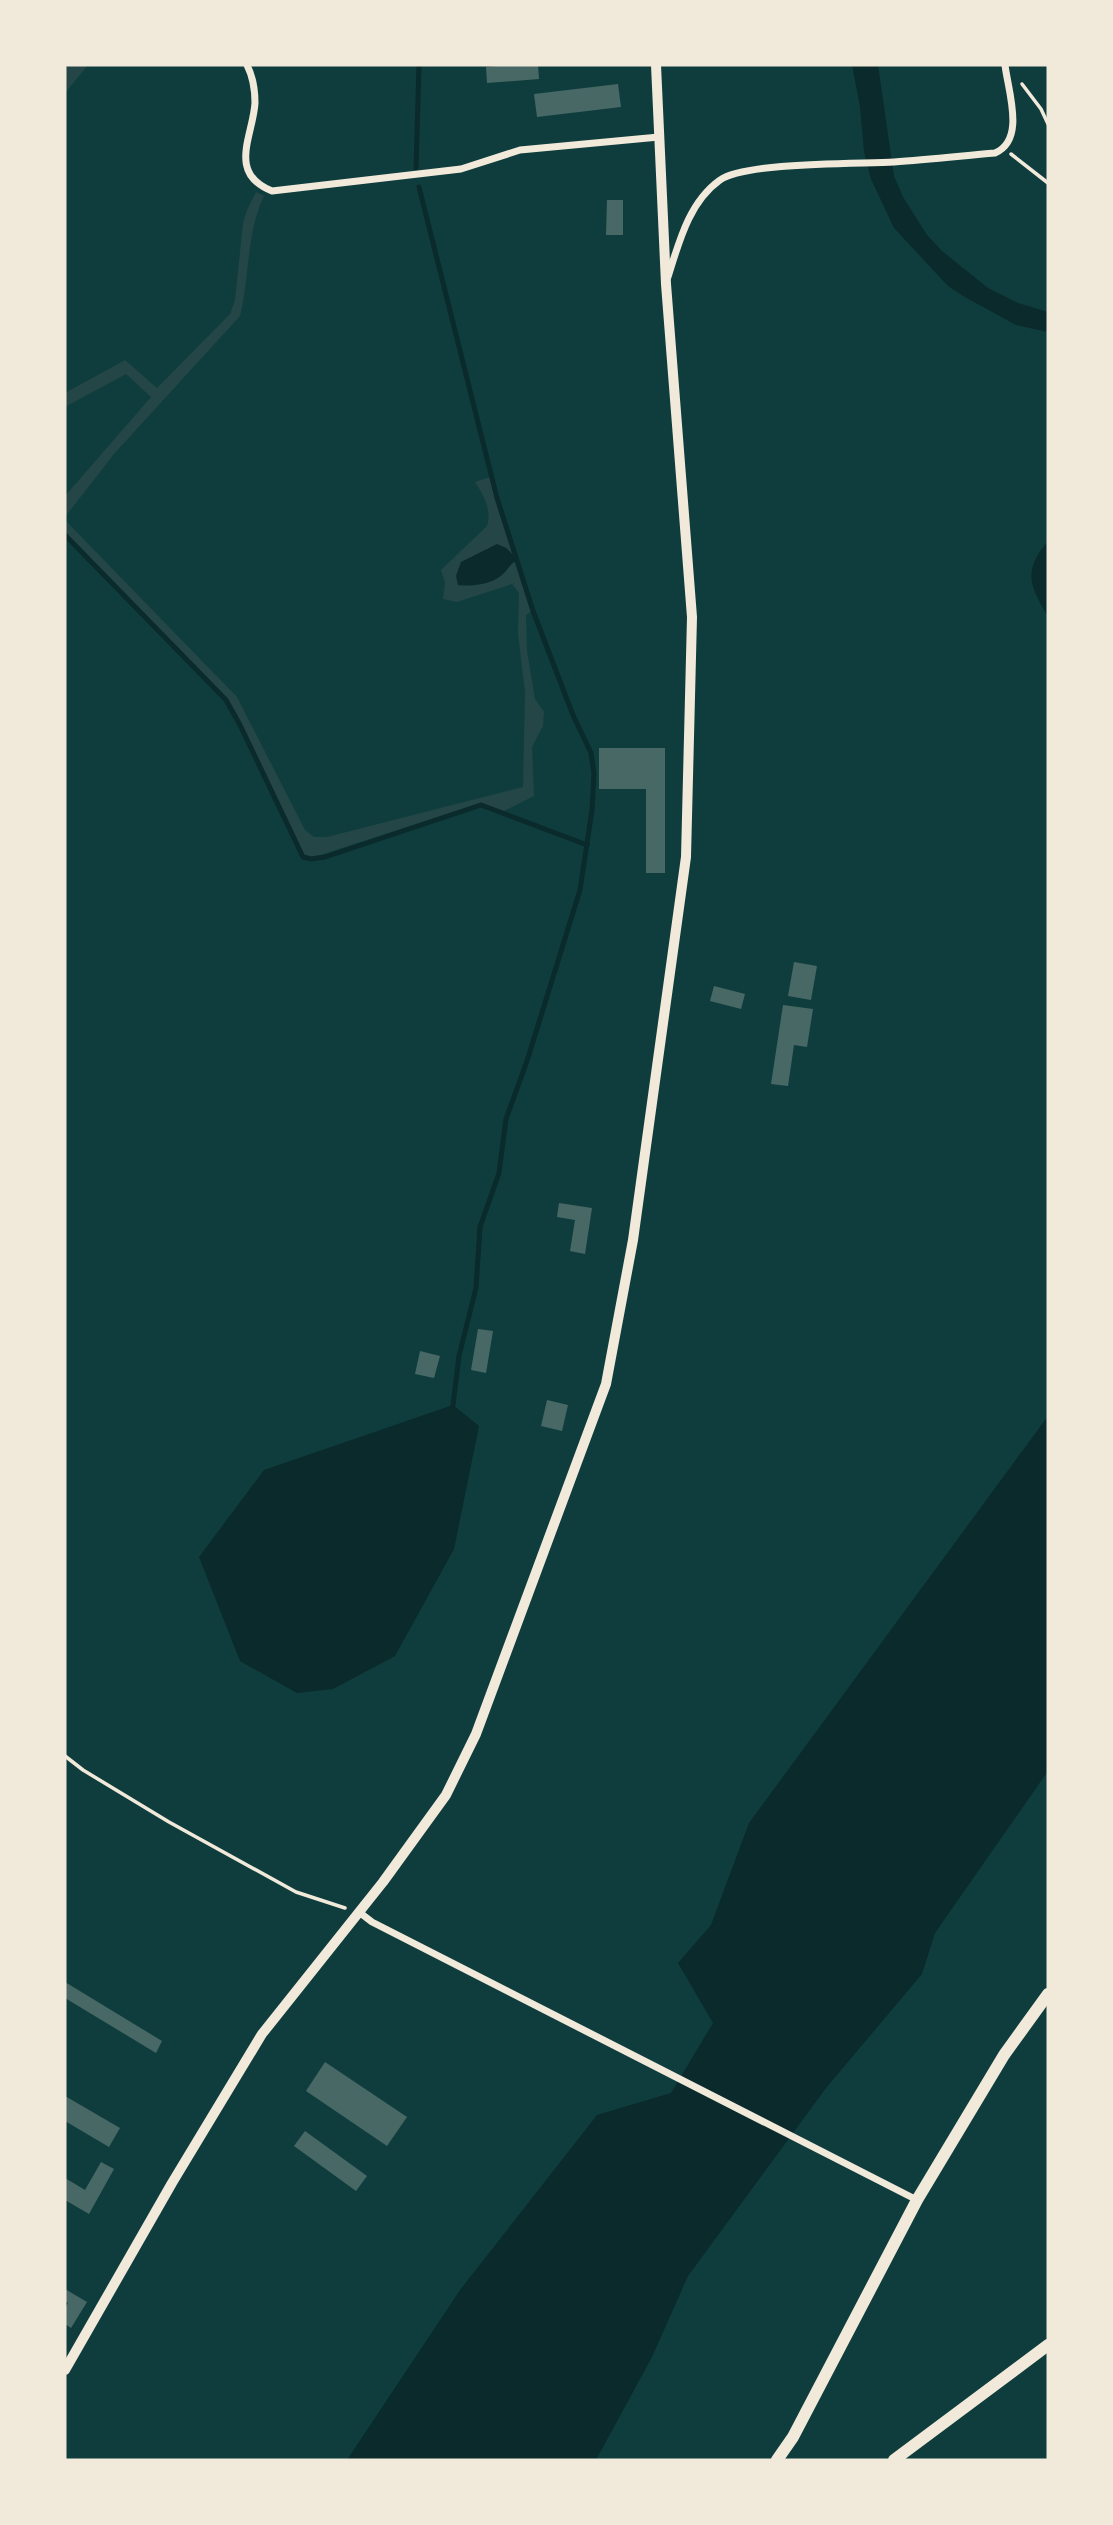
<svg xmlns="http://www.w3.org/2000/svg" width="1113" height="2525" font-family="Helvetica,sans-serif">
<style>
.green{fill:#244646}
.water{fill:#0a2a2b}
.lines{fill:none;stroke-linecap:round;stroke-linejoin:round}
.stream{stroke:#0a2a2b;stroke-width:5}
.building{fill:#486865}
.path{stroke:#f1e9da;stroke-width:3.5}
.minor{stroke:#f1e9da;stroke-width:7}
.tertiary{stroke:#f1e9da;stroke-width:10}
.secondary{stroke:#f1e9da;stroke-width:12}
</style>
<rect width="100%" height="100%" fill="#0f3d3e"/>
<g class="green">
<path d="M65 65H88L65 93Z"/>
<path d="M256 192 264 196C246 234 250 276 240 316L114 454 65 517V496L151 397 126 374 65 407V393L125 360 157 388 230 314 235 300 243 223 247 210Z"/>
<path d="M490 477 513 555 505 546V572L509 565 516 561 532 611 526 615 527 651 535 699 544 712 543 726 532 747 534 796 502 812 481 803 311 858 304 856 241 724 227 699 65 533V520L237 697 305 830 314 837H327L523 787 525 692 518 634 519 593 512 584 457 602 443 599 445 583 441 570 487 526C492 510 484 496 475 482Z"/>
</g>
<g class="water">
<path d="M852 65H878L894 176 903 197 927 235 942 251 988 288 1018 303 1048 312V332L1016 325 963 296 948 286 894 228 871 179 864 152 860 107Z"/>
<path d="M1048 541V617C1030 586 1022 571 1048 541Z"/>
<path d="M497 544C506 547 512 552 516 561 509 565 509 568 504 573 494 584 472 587 458 585L456 576 461 562Z"/>
<path d="M453 1405 479 1426 454 1549 395 1656 333 1689 297 1693 240 1661 199 1557 264 1470Z"/>
<path d="M1048 1416V1771L935 1933 922 1974 826 2088 688 2276 652 2357 596 2460H347L460 2290 597 2115 671 2093 713 2023 678 1963 711 1925 749 1823Z"/>
</g>
<g class="lines">
<g class="stream">
<path d="M416 168 419 65"/>
<path d="M419 187 497 498 533 611 573 715 591 753 594 773 592 810 580 890 527 1061 506 1119 499 1173 480 1227 476 1288 459 1356 453 1405"/>
<path d="M65 535 226 700 240 725 303 857 311 859 325 857 481 805 587 845"/>
</g>
</g>
<g class="building">
<path d="M509 65H538L539 79 487 83 486 67Z"/>
<path d="M618 84 621 107 537 117 534 94Z"/>
<path d="M607 200H623V235H606Z"/>
<path d="M599 748H665V873H646V789H599Z"/>
<path d="M794 962 817 966 811 1000 788 996Z"/>
<path d="M714 986 745 994 741 1009 710 1001Z"/>
<path d="M783 1005 813 1009 807 1047 794 1045 788 1086 771 1084Z"/>
<path d="M559 1203 592 1208 585 1254 570 1251 575 1220 557 1217Z"/>
<path d="M478 1329 493 1331 486 1373 471 1370Z"/>
<path d="M420 1351 440 1356 434 1378 415 1374Z"/>
<path d="M547 1400 568 1405 562 1431 541 1426Z"/>
<path d="M65 1982 162 2041 156 2053 65 1998Z"/>
<path d="M325 2062 407 2117 387 2146 306 2091Z"/>
<path d="M65 2096 120 2128 109 2147 65 2121Z"/>
<path d="M305 2131 367 2176 356 2191 294 2146Z"/>
<path d="M101 2162 114 2169 89 2214 65 2200V2178L85 2190Z"/>
<path d="M65 2289 87 2302 71 2328 65 2324V2308L68 2303 65 2301Z"/>
</g>
<g class="lines">
<g class="path">
<path d="M1022 84 1041 109 1048 124"/>
<path d="M1011 154 1048 183"/>
<path d="M65 1756 83 1770 169 1822 296 1892 345 1908"/>
</g>
<g class="minor">
<path d="M247 65C253 77 255 89 255 103 253 136 227 173 272 191L461 169 520 150 659 137"/>
<path d="M668 277C679 242 689 202 720 180 746 162 858 164 894 162 927 160 961 156 995 153 1026 140 1008 91 1005 65"/>
<path d="M359 1912 372 1922 917 2200"/>
</g>
<path class="tertiary" d="M65 2370 172 2183 262 2034 383 1882 446 1795 476 1734 606 1384 633 1240 686 857 692 617 666 284 656 65"/>
<g class="secondary">
<path d="M777 2460 793 2437 917 2200 1004 2055 1048 1994"/>
<path d="M894 2460 1048 2345"/>
</g>
</g>
<rect width="1113" height="2525" fill="none" stroke="#f1e9da" stroke-width="133"/>
</svg>
